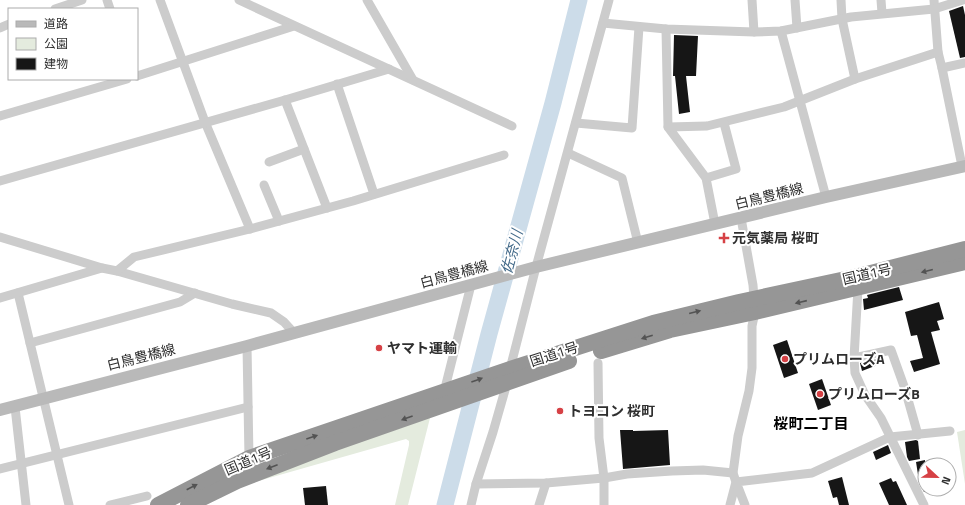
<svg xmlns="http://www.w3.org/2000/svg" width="965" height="505" font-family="'Titillium Web','Noto Sans JP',sans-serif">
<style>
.green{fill:#e4ebde}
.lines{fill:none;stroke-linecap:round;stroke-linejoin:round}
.river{stroke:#ccdce9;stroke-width:17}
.building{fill:#161616}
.street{stroke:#ccc;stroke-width:9}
.secondary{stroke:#b9b9b9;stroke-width:12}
.highway{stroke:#969696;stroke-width:16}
.oneway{fill:#535353}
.poi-dot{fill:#d64145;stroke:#fff;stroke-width:1.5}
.labels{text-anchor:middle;stroke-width:4;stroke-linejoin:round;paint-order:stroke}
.street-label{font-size:14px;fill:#2f2f2f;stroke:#fff}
.poi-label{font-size:14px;font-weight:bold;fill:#2f2f2f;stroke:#fff;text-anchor:start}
.water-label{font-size:15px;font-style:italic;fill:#446b8a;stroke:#fff}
.neighbourhood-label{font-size:15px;font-weight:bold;fill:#000;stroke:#fff}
</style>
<rect width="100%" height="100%" fill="#fff"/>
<g class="green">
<path d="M431 414 408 505H395L409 445V441L406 439 248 484Z"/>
<path d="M965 430V484L957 432Z"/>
</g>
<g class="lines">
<path class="river" d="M445 505 489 334 553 103 579 0"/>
</g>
<g class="building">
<path d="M963 6 965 15V57L960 58 949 11Z"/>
<path d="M674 35 698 36 696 76H686L690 112 679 114 675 76H673Z"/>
<path d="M899 287 903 300 864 310 863 299 868 298 867 295Z"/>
<path d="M939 302 944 319 937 321 940 330 931 332 940 364 914 372 910 361 923 358 917 335 911 336 905 312Z"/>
<path d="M787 340 798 373 784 378 773 345Z"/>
<path d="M878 359 880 364 862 371 860 363Z"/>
<path d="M822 379 831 405 818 410 809 384Z"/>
<path d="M620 430H633V431L668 430 670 465 623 469Z"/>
<path d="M916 440 918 441 920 459 909 461 907 457 905 442Z"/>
<path d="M888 445 891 453 876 460 873 452Z"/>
<path d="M925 460V492H924L919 481 916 462Z"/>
<path d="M842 477 849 505H839L837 497 833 498 828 481Z"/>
<path d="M891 478 893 482 896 481 907 505H889L879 483Z"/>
<path d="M326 486 328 505H305L303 488Z"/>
</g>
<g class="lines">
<g class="street">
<path d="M107 0 110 9"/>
<path d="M160 0 205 122 250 229"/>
<path d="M239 0 512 126"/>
<path d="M367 0 413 80"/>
<path d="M752 0 754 32"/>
<path d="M795 0 797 28"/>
<path d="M841 0 842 19 855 79"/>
<path d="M881 0 882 13"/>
<path d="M934 0 938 52 942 68 962 166"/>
<path d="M55 9 82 0"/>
<path d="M603 23 666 29 754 32 781 31 851 17 934 9 963 0"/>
<path d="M0 28 9 24"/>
<path d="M666 29 668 127 706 178 715 224"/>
<path d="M781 31 826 197"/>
<path d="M942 68 965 63"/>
<path d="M137 76 294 26"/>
<path d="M337 84 374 194"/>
<path d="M285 100 327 208"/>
<path d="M0 116 127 79"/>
<path d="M576 123 632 128 639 27"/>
<path d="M668 127 707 126 784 107 855 79 938 52"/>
<path d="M568 153 622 178 638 243"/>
<path d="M269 162 304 149"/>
<path d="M706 178 736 169 724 123"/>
<path d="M0 181 285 100 389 69"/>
<path d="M264 185 279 221"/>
<path d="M0 237 102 268 117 271 232 304 271 313 284 322 294 333"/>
<path d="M117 271 134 257 250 229 353 201 504 155"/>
<path d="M858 288 854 358 855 373 865 395 881 418 924 505"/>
<path d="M18 293 69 505"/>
<path d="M0 298 102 268"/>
<path d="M30 343 180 302 195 293"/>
<path d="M247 346 249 458"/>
<path d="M854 358 891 350 905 389 918 435"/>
<path d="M598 363 599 438 604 478V505"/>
<path d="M510 369 536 267 609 0"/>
<path d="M444 392 471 285"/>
<path d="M15 407 26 505"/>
<path d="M0 469 248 407"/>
<path d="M476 484 546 483 604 478 627 474 672 471 703 470 733 473"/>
<path d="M110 505 147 496"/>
<path d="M471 505 476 484 493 432 507 383"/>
<path d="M539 505 546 483"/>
<path d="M730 505 736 482 733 473 738 436 749 391 752 368V326L755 312 753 285 741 218"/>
<path d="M745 505 736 482 812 473 890 437 950 431"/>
</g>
<path class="secondary" d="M0 410 247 346 536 267 826 197 965 166"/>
<g class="highway">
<path d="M601 351 670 330 755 312 965 262"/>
<path d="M158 505 249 458 510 369 653 323 739 302 855 277 965 249"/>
<path d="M188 505 237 481 335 443 569 361"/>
</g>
</g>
<defs><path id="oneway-solid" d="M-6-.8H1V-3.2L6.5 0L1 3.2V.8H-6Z"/></defs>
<g class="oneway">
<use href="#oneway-solid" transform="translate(927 271) rotate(166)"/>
<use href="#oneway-solid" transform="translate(801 302) rotate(167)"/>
<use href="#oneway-solid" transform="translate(695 312) rotate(-14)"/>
<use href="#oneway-solid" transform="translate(647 337) rotate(163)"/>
<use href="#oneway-solid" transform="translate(477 380) rotate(-20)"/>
<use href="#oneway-solid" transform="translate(407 418) rotate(160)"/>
<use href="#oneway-solid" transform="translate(312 437) rotate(-19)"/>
<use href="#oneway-solid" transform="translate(272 467) rotate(159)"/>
<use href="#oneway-solid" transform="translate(192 487) rotate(-27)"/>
</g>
<g class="poi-dot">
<path d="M722 232h4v4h4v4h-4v4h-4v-4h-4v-4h4z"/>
<circle cx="379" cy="348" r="4"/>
<circle cx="785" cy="359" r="4"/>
<circle cx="820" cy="394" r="4"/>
<circle cx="560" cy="411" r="4"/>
</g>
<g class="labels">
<g class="street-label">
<text transform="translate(769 196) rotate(-14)" y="5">白鳥豊橋線</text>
<text transform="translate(454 274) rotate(-15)" y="5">白鳥豊橋線</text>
<text transform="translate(867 274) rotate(-13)" y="5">国道1号</text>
<text transform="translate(554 354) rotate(-18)" y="5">国道1号</text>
<text transform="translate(141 357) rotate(-14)" y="5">白鳥豊橋線</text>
<text transform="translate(248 461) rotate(-23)" y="5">国道1号</text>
</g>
<g class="poi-label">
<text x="732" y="243">元気薬局 桜町</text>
<text x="387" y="353">ヤマト運輸</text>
<text x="793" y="364">プリムローズA</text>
<text x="828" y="399">プリムローズB</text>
<text x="568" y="416">トヨコン 桜町</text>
</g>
<g class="water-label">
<text transform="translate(512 252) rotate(-75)" y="5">佐奈川</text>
</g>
<g class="neighbourhood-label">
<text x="811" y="429">桜町二丁目</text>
</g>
</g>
<rect x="8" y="8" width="130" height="72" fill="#ffffff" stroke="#acacac"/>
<rect x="16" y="21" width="20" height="6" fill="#b9b9b9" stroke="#acacac"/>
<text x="44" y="28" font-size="12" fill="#2f2f2f">道路</text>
<rect x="16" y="38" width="20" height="12" fill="#e4ebde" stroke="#acacac"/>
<text x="44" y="48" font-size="12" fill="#2f2f2f">公園</text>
<rect x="16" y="58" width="20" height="12" fill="#161616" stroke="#acacac"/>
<text x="44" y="68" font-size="12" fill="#2f2f2f">建物</text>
<g transform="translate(937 477) rotate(112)"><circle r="19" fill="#ffffff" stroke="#acacac"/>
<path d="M0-3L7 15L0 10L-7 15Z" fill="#d64145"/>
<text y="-6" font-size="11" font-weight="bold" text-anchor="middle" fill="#2f2f2f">N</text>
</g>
</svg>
